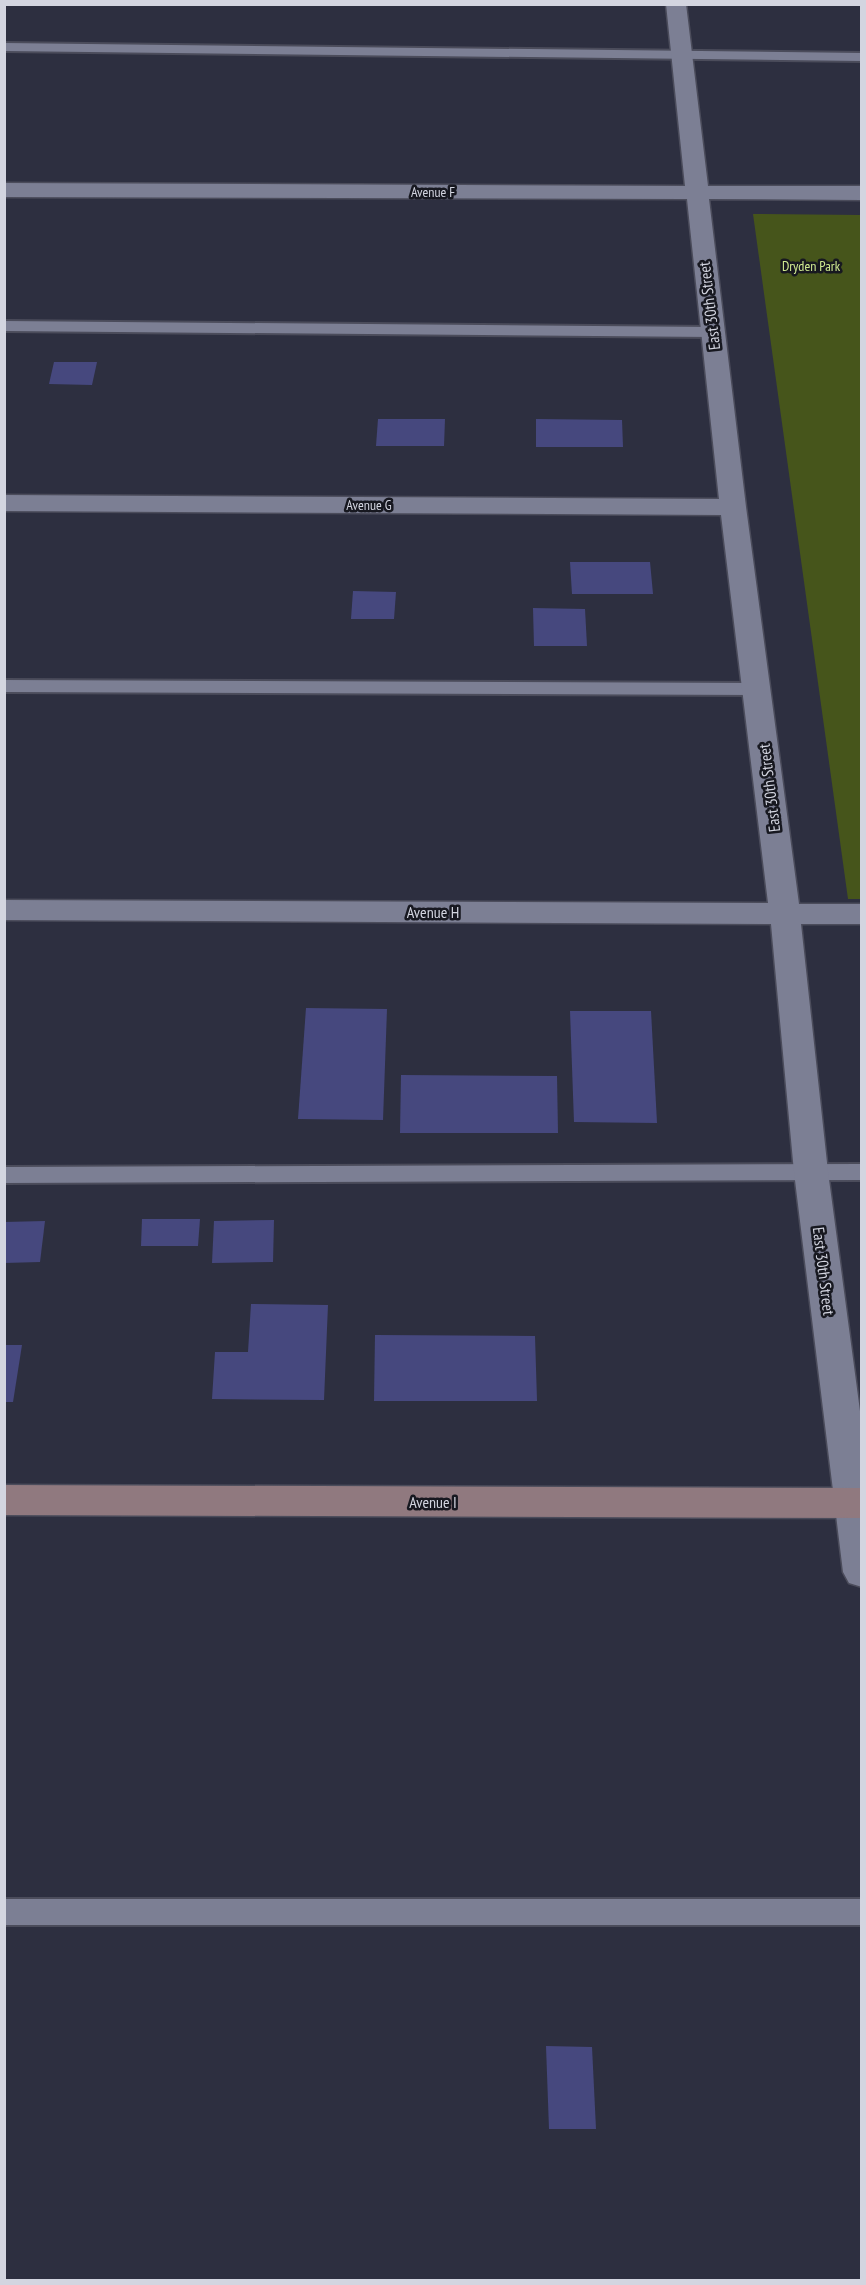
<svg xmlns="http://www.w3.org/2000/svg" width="866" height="2285" font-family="'PT Sans Narrow',sans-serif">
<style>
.green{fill:#46551b}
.building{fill:#46487e}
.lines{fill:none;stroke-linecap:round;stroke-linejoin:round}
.lane-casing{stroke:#4b4c5b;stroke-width:4}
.street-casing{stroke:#4b4c5b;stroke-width:3}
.secondary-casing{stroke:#4b4c5b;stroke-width:3}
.lane{fill:#7c7f94;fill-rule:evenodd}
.street{fill:#7c7f94;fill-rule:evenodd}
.secondary{fill:#90797f;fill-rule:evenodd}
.labels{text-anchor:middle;stroke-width:5;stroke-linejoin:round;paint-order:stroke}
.far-street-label{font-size:14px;fill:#d3d5e0;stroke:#171820}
.far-park-label{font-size:14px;fill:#d0ea90;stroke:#171820}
.street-label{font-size:16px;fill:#d3d5e0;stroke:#171820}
</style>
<rect width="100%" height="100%" fill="#2d2f40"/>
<path class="green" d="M753 214 861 215V899H848Z"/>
<g class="building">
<path d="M54 362H97L92 385 49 384Z"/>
<path d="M378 419H445L444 446H376Z"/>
<path d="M536 419 622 420 623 447H536Z"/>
<path d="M570 562H650L653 594H572Z"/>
<path d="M353 591 396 592 394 619H351Z"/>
<path d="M533 608 585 609 587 646H534Z"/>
<path d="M306 1008 387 1009 383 1120 298 1119Z"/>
<path d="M570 1011H651L657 1123 574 1122Z"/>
<path d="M401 1075 557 1076 558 1133H400Z"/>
<path d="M142 1219H200L198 1246H141Z"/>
<path d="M274 1220 273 1262 212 1263 214 1221Z"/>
<path d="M45 1221 40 1262 4 1263V1222Z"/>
<path d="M251 1304 328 1305 324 1400 212 1399 215 1352H248Z"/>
<path d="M375 1335 535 1336 537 1401H374Z"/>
<path d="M4 1345H22L13 1402H4Z"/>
<path d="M546 2046 592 2047 596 2129H549Z"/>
</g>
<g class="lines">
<defs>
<g id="lane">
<path d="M4 43 862 53V61L4 51Z"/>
<path d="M4 321 712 327 720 332 712 337 4 331Z"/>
<path d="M4 680 757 683 764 685 767 689 764 693 757 695 4 692Z"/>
<path d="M862 1164V1180L4 1183V1167Z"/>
<rect x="4" y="1899" width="858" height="26"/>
</g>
<path id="street" d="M666 4H686L708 186H862V200L709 199 746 507 799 904H862V924H801L828 1172 862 1426V1587L849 1583 843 1572 794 1172 771 924 4 920V900L768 903 721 515 4 511V495L719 499 687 199 4 197V183L685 186Z"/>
<path id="secondary" d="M4 1485 862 1488V1518L4 1515Z"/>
</defs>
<use href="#lane" class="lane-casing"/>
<use href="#street" class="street-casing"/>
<use href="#secondary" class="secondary-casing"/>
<use href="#lane" class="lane"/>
<use href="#street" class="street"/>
<use href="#secondary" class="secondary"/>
</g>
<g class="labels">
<g class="far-street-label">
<text x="433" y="197">Avenue F</text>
<text x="369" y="510">Avenue G</text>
</g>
<g class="far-park-label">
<text x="811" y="271">Dryden Park</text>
</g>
<g class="street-label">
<text transform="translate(709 306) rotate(-97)" y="6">East 30th Street</text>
<text transform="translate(769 788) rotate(-97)" y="6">East 30th Street</text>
<text x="433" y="918">Avenue H</text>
<text transform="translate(824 1271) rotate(83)" y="6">East 30th Street</text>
<text x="433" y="1508">Avenue I</text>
</g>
</g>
<rect width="866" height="2285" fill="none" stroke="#d3d5e0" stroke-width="12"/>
</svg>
